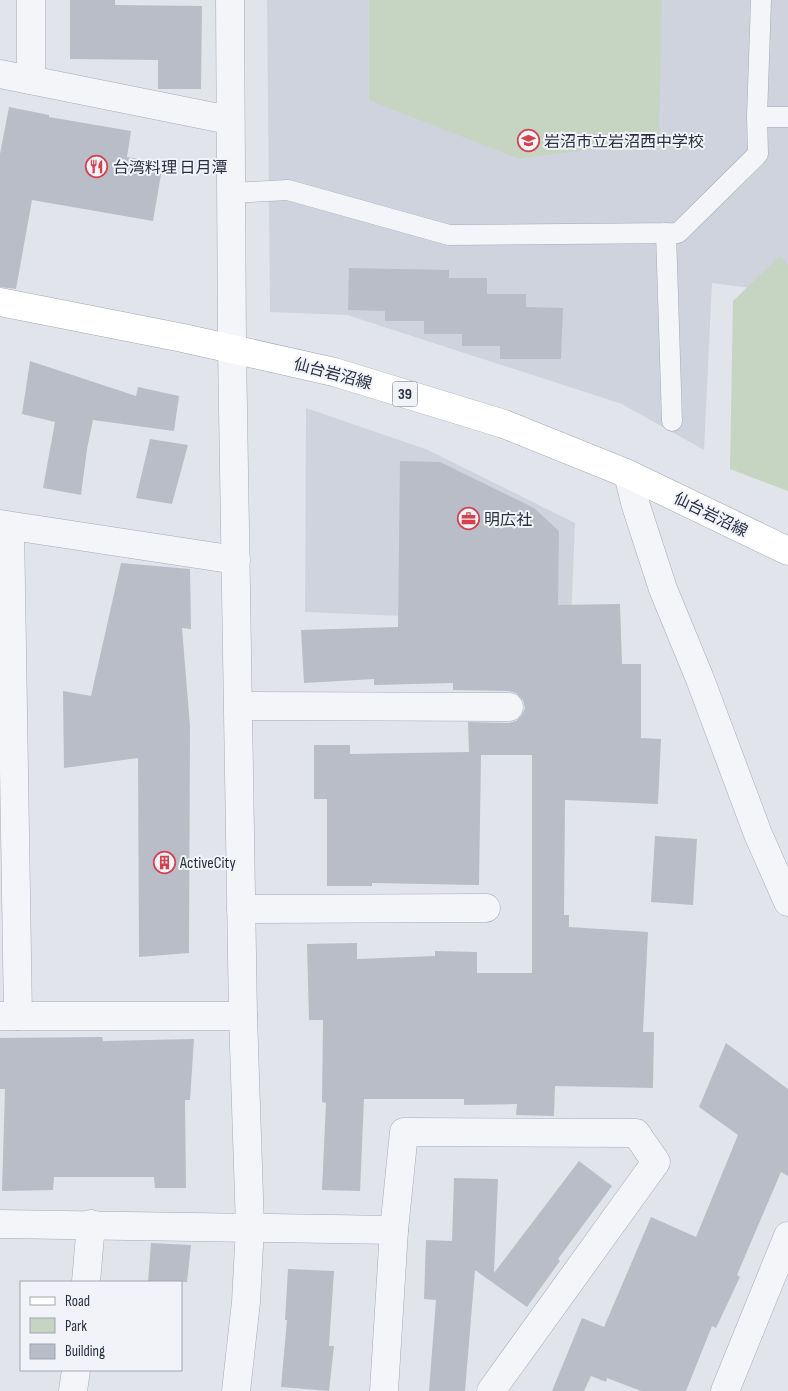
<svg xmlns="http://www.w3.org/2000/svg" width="788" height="1391" font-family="'Sofia Sans Condensed','Noto Sans JP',sans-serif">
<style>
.built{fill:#cfd3dd}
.green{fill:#c5d5c2}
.building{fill:#b8bdc8}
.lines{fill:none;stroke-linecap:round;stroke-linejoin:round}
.service-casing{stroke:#a6aab5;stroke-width:21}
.minor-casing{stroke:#a6aab5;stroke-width:29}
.tertiary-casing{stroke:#a6aab5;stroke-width:29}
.primary-casing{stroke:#a0a7b7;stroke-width:29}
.service{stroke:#f4f5f8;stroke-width:20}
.minor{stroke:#f4f5f8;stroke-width:28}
.tertiary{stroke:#f4f5f8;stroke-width:28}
.primary{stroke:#fff;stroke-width:28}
.labels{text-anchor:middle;stroke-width:4;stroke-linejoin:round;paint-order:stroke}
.shield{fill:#f1f3f8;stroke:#656a79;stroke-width:1}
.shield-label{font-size:15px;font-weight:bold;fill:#293043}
.poi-label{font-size:16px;fill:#293043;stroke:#f1f3f8;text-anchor:start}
.street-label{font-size:16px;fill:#293043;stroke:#f1f3f8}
</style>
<rect width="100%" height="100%" fill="#e1e4eb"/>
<g class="built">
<path d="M267 0H788V293L712 283 704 450 622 404 347 315 270 312Z"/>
<path d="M306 408 428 450 575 523 571 623 305 612Z"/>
</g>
<g class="green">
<path d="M369 0H662L659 140 519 159 369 100Z"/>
<path d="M780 256 788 265V491L730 469 733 301Z"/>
</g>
<g class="building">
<path d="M70 0H115V5L202 6 201 89H158V60L70 59Z"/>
<path d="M9 107 49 115V117L131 131 127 157 163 163 153 221 32 200 16 289 0 287V154Z"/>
<path d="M349 268 449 270V278H487V294H526V307L563 308 561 359H500V346H462V334H424V321H385V311L348 310Z"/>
<path d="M30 361 136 396 138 387 179 396 174 431 93 420 87 449 81 495 43 488 55 422 22 414Z"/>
<path d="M150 439 188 445 172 504 136 498Z"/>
<path d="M400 461 440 462 534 508 559 531 558 605 620 604 622 664H641V738L661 739 658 804 565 800 564 915H569V927L648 932 643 1032H654L653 1088 555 1086 554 1116 516 1115 517 1104 464 1105V1099H364L360 1191 322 1190 326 1103 322 1102 323 1020H309L307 944 357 943V959L435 956V951L477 952V973H532V755H481L479 885 372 883V886H327V799H314V745H350V754L469 752 468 722 509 723 516 721 522 715 525 708 523 700 516 693 509 691 453 690V683L374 685V679L304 683 301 630 398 627Z"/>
<path d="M121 563 190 569 191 629 182 628 190 726 189 953 139 957 138 758 64 768 63 691 91 696Z"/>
<path d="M655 836 697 839 693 905 651 902Z"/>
<path d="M102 1037 103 1041 194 1039 190 1100H185L186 1188H155L154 1177H54L53 1190 2 1191 5 1089H0V1038Z"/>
<path d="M726 1043 788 1089V1176L781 1172 737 1275 740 1277 716 1328 712 1326 686 1391H641L607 1378 606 1382 591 1376 584 1391H552L582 1318 604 1327 651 1217 696 1237 738 1135 699 1107Z"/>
<path d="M579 1161 612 1186 558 1259 560 1261 527 1307 475 1270 465 1391H429L436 1300 424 1299 426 1240 452 1241 454 1178 498 1179 494 1273Z"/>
<path d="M151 1243 191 1245 187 1282H148Z"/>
<path d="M288 1269 334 1271 329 1346H334L329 1391 281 1387 287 1320H285Z"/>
</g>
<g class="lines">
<defs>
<g id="service">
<path d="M757 117H788"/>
<path d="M230 193 288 190 449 235 678 233 758 154 757 117 761 0"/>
<path d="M666 233 672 421"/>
</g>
<g id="minor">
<path d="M230 0 232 348"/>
<path d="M0 74 229 120"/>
<path d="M31 80V0"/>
<path d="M0 524 236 560"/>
<path d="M10 527 18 1016"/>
<path d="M239 706 509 707"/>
<path d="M241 909 486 908"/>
<path d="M1 1016H243"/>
<path d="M0 1224 394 1230"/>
<path d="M86 1282 91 1224"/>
<path d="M73 1391 76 1370"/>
<path d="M384 1391 394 1230 404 1132 636 1133 656 1162 491 1391"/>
<path d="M725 1391 788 1236"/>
</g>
<g id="tertiary">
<path d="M232 348 243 1016 250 1227 246 1302 236 1391"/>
<path d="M628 474 636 506 663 589 700 679 758 834 788 902"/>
</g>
<path id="primary" d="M0 302 183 338 334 372 504 424 628 474 788 551"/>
</defs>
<use href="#service" class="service-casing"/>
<use href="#minor" class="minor-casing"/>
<use href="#tertiary" class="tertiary-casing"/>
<use href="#primary" class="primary-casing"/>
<use href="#service" class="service"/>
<use href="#minor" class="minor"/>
<use href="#tertiary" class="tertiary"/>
<use href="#primary" class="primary"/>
</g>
<defs>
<symbol id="school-ring" viewBox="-11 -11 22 22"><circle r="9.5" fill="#f1f3f8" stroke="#d5414d" stroke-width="1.5"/><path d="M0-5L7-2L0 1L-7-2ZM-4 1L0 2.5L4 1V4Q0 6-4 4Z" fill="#d5414d"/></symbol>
<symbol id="restaurant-ring" viewBox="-11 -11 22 22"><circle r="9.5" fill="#f1f3f8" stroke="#d5414d" stroke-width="1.5"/><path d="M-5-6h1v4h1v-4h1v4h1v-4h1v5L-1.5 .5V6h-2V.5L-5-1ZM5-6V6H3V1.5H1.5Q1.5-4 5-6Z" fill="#d5414d"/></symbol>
<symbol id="office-ring" viewBox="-11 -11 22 22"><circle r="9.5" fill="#f1f3f8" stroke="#d5414d" stroke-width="1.5"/><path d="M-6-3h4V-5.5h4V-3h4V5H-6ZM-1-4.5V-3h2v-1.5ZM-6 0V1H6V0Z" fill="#d5414d"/></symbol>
<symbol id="building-ring" viewBox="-11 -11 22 22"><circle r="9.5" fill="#f1f3f8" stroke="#d5414d" stroke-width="1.5"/><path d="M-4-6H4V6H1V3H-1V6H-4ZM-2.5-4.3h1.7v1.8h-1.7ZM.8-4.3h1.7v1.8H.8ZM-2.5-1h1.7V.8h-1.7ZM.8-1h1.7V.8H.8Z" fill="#d5414d"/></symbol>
</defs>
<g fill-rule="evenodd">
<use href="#school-ring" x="516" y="128" width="25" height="25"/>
<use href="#restaurant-ring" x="84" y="154" width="25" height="25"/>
<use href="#office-ring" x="456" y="506" width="25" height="25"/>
<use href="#building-ring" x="152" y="850" width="25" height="25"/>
</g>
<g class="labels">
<rect class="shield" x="392.5" y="381.5" width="25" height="25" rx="4"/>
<g class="shield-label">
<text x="405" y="399">39</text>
</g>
<g class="poi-label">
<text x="544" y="147">岩沼市立岩沼西中学校</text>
<text x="113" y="173">台湾料理 日月潭</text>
<text x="484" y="525">明広社</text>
<text x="180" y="868">ActiveCity</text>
</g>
<g class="street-label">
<text transform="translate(333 373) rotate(15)" y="6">仙台岩沼線</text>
<text transform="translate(711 514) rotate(26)" y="6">仙台岩沼線</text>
</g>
</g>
<rect x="20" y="1281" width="162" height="90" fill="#f1f3f8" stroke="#a1a5b0"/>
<rect x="30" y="1297" width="25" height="8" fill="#ffffff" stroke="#a1a5b0"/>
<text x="65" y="1306" font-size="15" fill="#293043">Road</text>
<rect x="30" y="1318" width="25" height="15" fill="#c5d5c2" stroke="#a1a5b0"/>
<text x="65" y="1331" font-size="15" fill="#293043">Park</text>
<rect x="30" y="1344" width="25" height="15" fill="#b8bdc8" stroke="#a1a5b0"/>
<text x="65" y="1356" font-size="15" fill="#293043">Building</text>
</svg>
